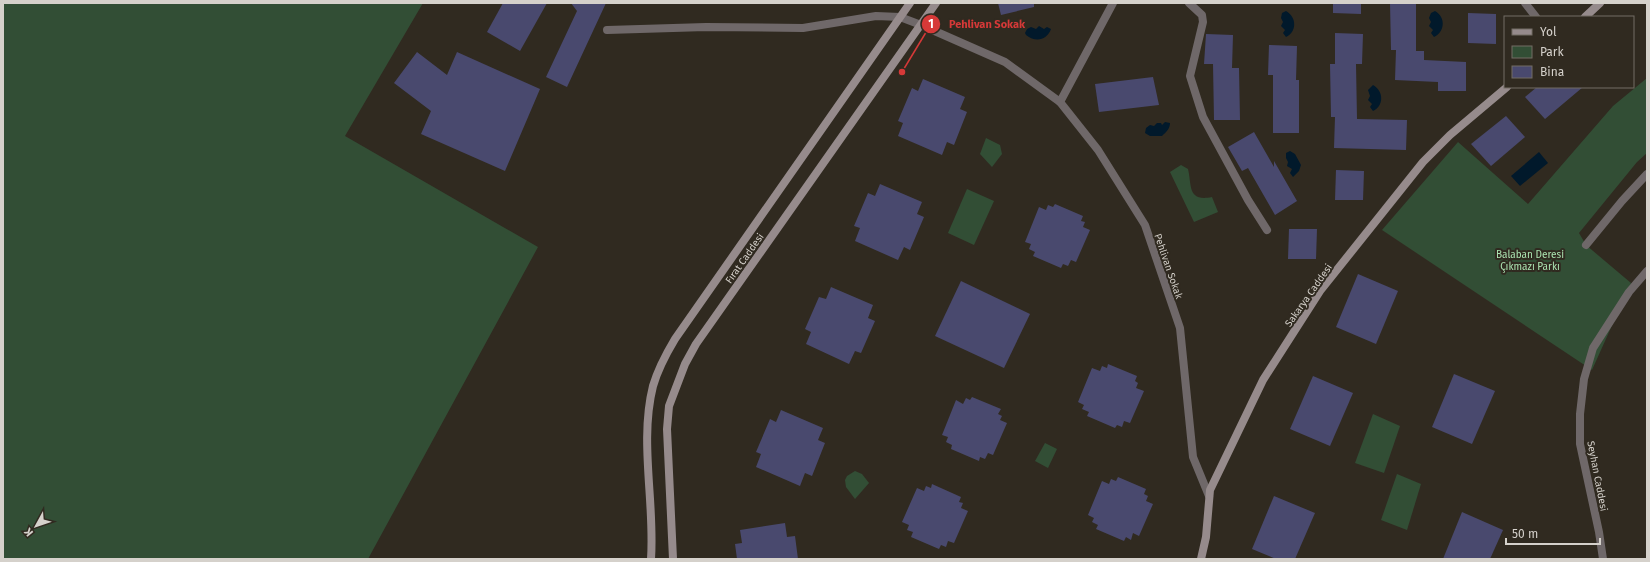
<svg xmlns="http://www.w3.org/2000/svg" width="1650" height="562" font-family="'Fira Sans',sans-serif">
<style>
.green{fill:#324e35}
.water{fill:#01192b}
.building{fill:#49496e}
.lines{fill:none;stroke-linecap:round;stroke-linejoin:round}
.street{stroke:#6f6869;stroke-width:8}
.secondary{stroke:#968b8c;stroke-width:8}
.labels{text-anchor:middle;stroke-width:4;stroke-linejoin:round;paint-order:stroke}
.park-label{font-size:10px;fill:#abe3b1;stroke:#302a20}
.street-label{font-size:10px;fill:#d5d1cb;stroke:#302a20}
.leader{fill:none;stroke:#d63938;stroke-width:1.5}
.callout-dot{fill:#d63938;stroke:#302a20;stroke-width:1.5}
.mark-label{font-size:12px;text-anchor:middle;font-weight:bold;fill:#fff}
.callout-label{font-size:11px;text-anchor:middle;font-weight:bold;fill:#d63938;stroke:#302a20;stroke-width:4;stroke-linejoin:round;paint-order:stroke}
</style>
<rect width="100%" height="100%" fill="#302a20"/>
<g class="green">
<path d="M3 3H423L345 136 538 247 368 559H3Z"/>
<path d="M1647 78V153L1637 162 1579 233 1586 245 1631 283 1592 370 1382 230 1458 142 1528 204 1613 106Z"/>
<path d="M986 138 1000 145 1002 154 992 167 980 154Z"/>
<path d="M1181 165 1188 169C1192 185 1187 202 1212 197L1218 212 1194 222 1170 172Z"/>
<path d="M967 189 994 201 974 245 948 233Z"/>
<path d="M1373 414 1400 426 1384 473 1355 463Z"/>
<path d="M1045 443 1057 449 1048 468 1035 461Z"/>
<path d="M855 471 862 474 869 483 855 499 846 487 845 480 847 476Z"/>
<path d="M1397 474 1421 484 1407 530 1381 520Z"/>
</g>
<g class="water">
<path d="M1286 11C1297 17 1297 32 1286 37L1283 33 1285 30 1281 26 1283 22 1281 18 1282 13Z"/>
<path d="M1435 11C1446 17 1445 32 1434 37L1431 33 1433 30 1429 26 1431 22 1429 18 1431 13Z"/>
<path d="M1039 26 1044 29 1047 27 1051 29C1047 40 1036 43 1026 35L1025 33 1027 29 1031 27 1036 29Z"/>
<path d="M1373 85C1384 91 1384 106 1373 111L1370 107 1372 104 1368 100 1370 96 1368 90Z"/>
<path d="M1165 122 1170 123C1170 129 1166 132 1162 136H1150L1145 133 1146 128 1150 125 1154 126 1157 123H1161L1162 125Z"/>
<path d="M1290 151 1295 154 1301 165 1299 171 1293 177 1290 173 1292 169 1287 166 1288 162 1286 158V153Z"/>
<path d="M1539 152 1548 163 1520 186 1511 176Z"/>
</g>
<g class="building">
<path d="M503 3H547L520 51 487 32Z"/>
<path d="M571 3H606L567 87 546 77 577 11Z"/>
<path d="M998 3H1034V7L1001 15Z"/>
<path d="M1333 3H1361V14L1333 13Z"/>
<path d="M1390 3H1416V51H1424V60L1466 62V91H1438V82L1395 80 1396 50H1391Z"/>
<path d="M1468 13 1496 14V44L1468 43Z"/>
<path d="M1335 33 1363 34 1362 64H1356L1357 119 1407 120 1406 150 1334 148 1335 117H1331L1330 64H1335Z"/>
<path d="M1206 34 1233 35 1232 68H1239L1240 120H1214L1213 64H1204Z"/>
<path d="M1269 45 1297 46 1296 80H1299V133H1273V75H1268Z"/>
<path d="M417 52 447 75 457 52 540 89 505 171 421 134 431 111 394 83Z"/>
<path d="M1153 77 1159 105 1099 112 1095 84Z"/>
<path d="M923 79 965 97 960 109 967 112 954 145 947 142 942 155 898 136 903 123 898 121 912 88 918 91Z"/>
<path d="M1537 87H1583L1545 119 1525 97Z"/>
<path d="M1506 116 1525 137 1491 166 1471 144Z"/>
<path d="M1254 132 1274 167V161L1297 201 1275 215 1248 168 1242 171 1228 147Z"/>
<path d="M1336 170 1364 171 1363 200H1335Z"/>
<path d="M880 184 922 202 917 214 924 217 910 250 904 247 898 260 855 241 860 228 854 226 868 193 875 196Z"/>
<path d="M1055 204 1083 216 1081 221 1085 222 1083 227 1090 230 1076 262 1071 260 1068 266 1063 264 1061 268 1033 256 1035 252 1029 249 1031 244 1025 242 1039 207 1046 210 1048 205 1053 207Z"/>
<path d="M1289 229H1317L1316 259H1288Z"/>
<path d="M1358 274 1398 291 1376 344 1336 327Z"/>
<path d="M961 281 1030 314 1004 368 935 336Z"/>
<path d="M831 287 873 305 868 318 875 321 861 353 855 351 849 364 806 344 811 332 805 329 819 297 826 299Z"/>
<path d="M1108 364 1137 376 1135 381 1138 383 1136 388 1144 391 1130 423 1124 421 1122 427 1117 425 1115 428 1087 416 1089 412 1082 409 1084 405 1078 402 1092 368 1100 371 1102 366 1107 368Z"/>
<path d="M1454 374 1495 391 1472 444 1432 427Z"/>
<path d="M1313 376 1353 393 1330 446 1290 429Z"/>
<path d="M972 397 1001 409 998 414 1002 416 1000 420 1007 423 993 455 988 453 985 459 980 457 979 461 951 449 952 445 946 442 948 437 942 435 956 400 963 404 966 398 970 400Z"/>
<path d="M781 410 823 428 818 440 825 443 812 476 805 473 800 486 756 467 761 454 756 452 770 419 776 422Z"/>
<path d="M1118 477 1146 489 1144 494 1148 496 1146 501 1153 504 1139 536 1133 533 1131 540 1126 537 1124 541 1096 529 1098 525 1092 522 1094 518 1088 515 1102 481 1109 484 1111 479 1116 481Z"/>
<path d="M932 484 961 497 959 502 963 503 961 508 968 511 954 543 948 541 946 547 941 545 939 549 911 537 913 532 907 530 909 525 902 522 917 488 924 491 926 486 931 488Z"/>
<path d="M1274 496 1315 513 1295 559H1276L1252 549Z"/>
<path d="M1462 512 1503 530 1490 559H1443Z"/>
<path d="M785 523 787 537 795 536 798 559H737L735 544 742 543 740 530Z"/>
</g>
<g class="lines">
<g class="street">
<path d="M1189 3 1202 15 1203 22 1190 76 1203 117 1248 200 1267 230"/>
<path d="M1525 3 1536 17"/>
<path d="M607 30 706 27 803 28 876 16 900 17 921 25 1005 62 1060 102 1098 150 1145 225 1180 328 1193 457 1209 496"/>
<path d="M1060 102 1113 3"/>
<path d="M1586 245 1622 201 1647 174"/>
<path d="M1603 559 1599 532 1580 444V414L1584 379 1593 348 1629 292 1647 271"/>
</g>
<g class="secondary">
<path d="M1585 17 1600 3"/>
<path d="M651 559C655 502 639 442 653 386 658 369 666 354 675 339L910 3"/>
<path d="M673 559 667 429 669 406 685 364 696 344 936 3"/>
<path d="M1201 559 1206 537 1210 490 1263 380 1320 291 1423 162 1450 135 1507 87"/>
</g>
</g>
<g class="labels">
<g class="park-label">
<text x="1530" y="258">Balaban Deresi<tspan x="1530" dy="12">Çıkmazı Parkı</tspan></text>
</g>
<g class="street-label">
<text transform="translate(744 258) rotate(-55)" y="4">Fırat Caddesi</text>
<text transform="translate(1169 266) rotate(71)" y="4">Pehlivan Sokak</text>
<text transform="translate(1308 295) rotate(-55)" y="4">Sakarya Caddesi</text>
<text transform="translate(1598 476) rotate(79)" y="4">Seyhan Caddesi</text>
</g>
</g>
<path class="leader" d="M902 72L931 24"/>
<g class="callout-dot">
<circle cx="902" cy="72" r="4"/>
<circle cx="931" cy="24" r="10"/>
</g>
<g class="mark-label">
<text x="931" y="28">1</text>
</g>
<g class="callout-label">
<text x="987" y="28">Pehlivan Sokak</text>
</g>
<rect width="1650" height="562" fill="none" stroke="#d5d1cb" stroke-width="8"/>
<rect x="1504" y="16" width="130" height="72" fill="#302a20" stroke="#726d64"/>
<rect x="1512" y="29" width="20" height="6" fill="#968b8c" stroke="#726d64"/>
<text x="1540" y="36" font-size="12" fill="#d5d1cb">Yol</text>
<rect x="1512" y="46" width="20" height="12" fill="#324e35" stroke="#726d64"/>
<text x="1540" y="56" font-size="12" fill="#d5d1cb">Park</text>
<rect x="1512" y="66" width="20" height="12" fill="#49496e" stroke="#726d64"/>
<text x="1540" y="76" font-size="12" fill="#d5d1cb">Bina</text>
<g transform="translate(36 526) rotate(230)" stroke="#302a20" stroke-width="3" paint-order="stroke">
<path d="M0-3L7 15L0 10L-7 15Z" fill="#d5d1cb"/>
<text y="-6" font-size="11" font-weight="bold" text-anchor="middle" fill="#d5d1cb">K</text>
</g>
<path d="M1506 538v6h94v-6" fill="none" stroke="#d5d1cb" stroke-width="2"/>
<text x="1512" y="538" font-size="12" fill="#d5d1cb" stroke="#302a20" stroke-width="3" paint-order="stroke">50 m</text>
</svg>
